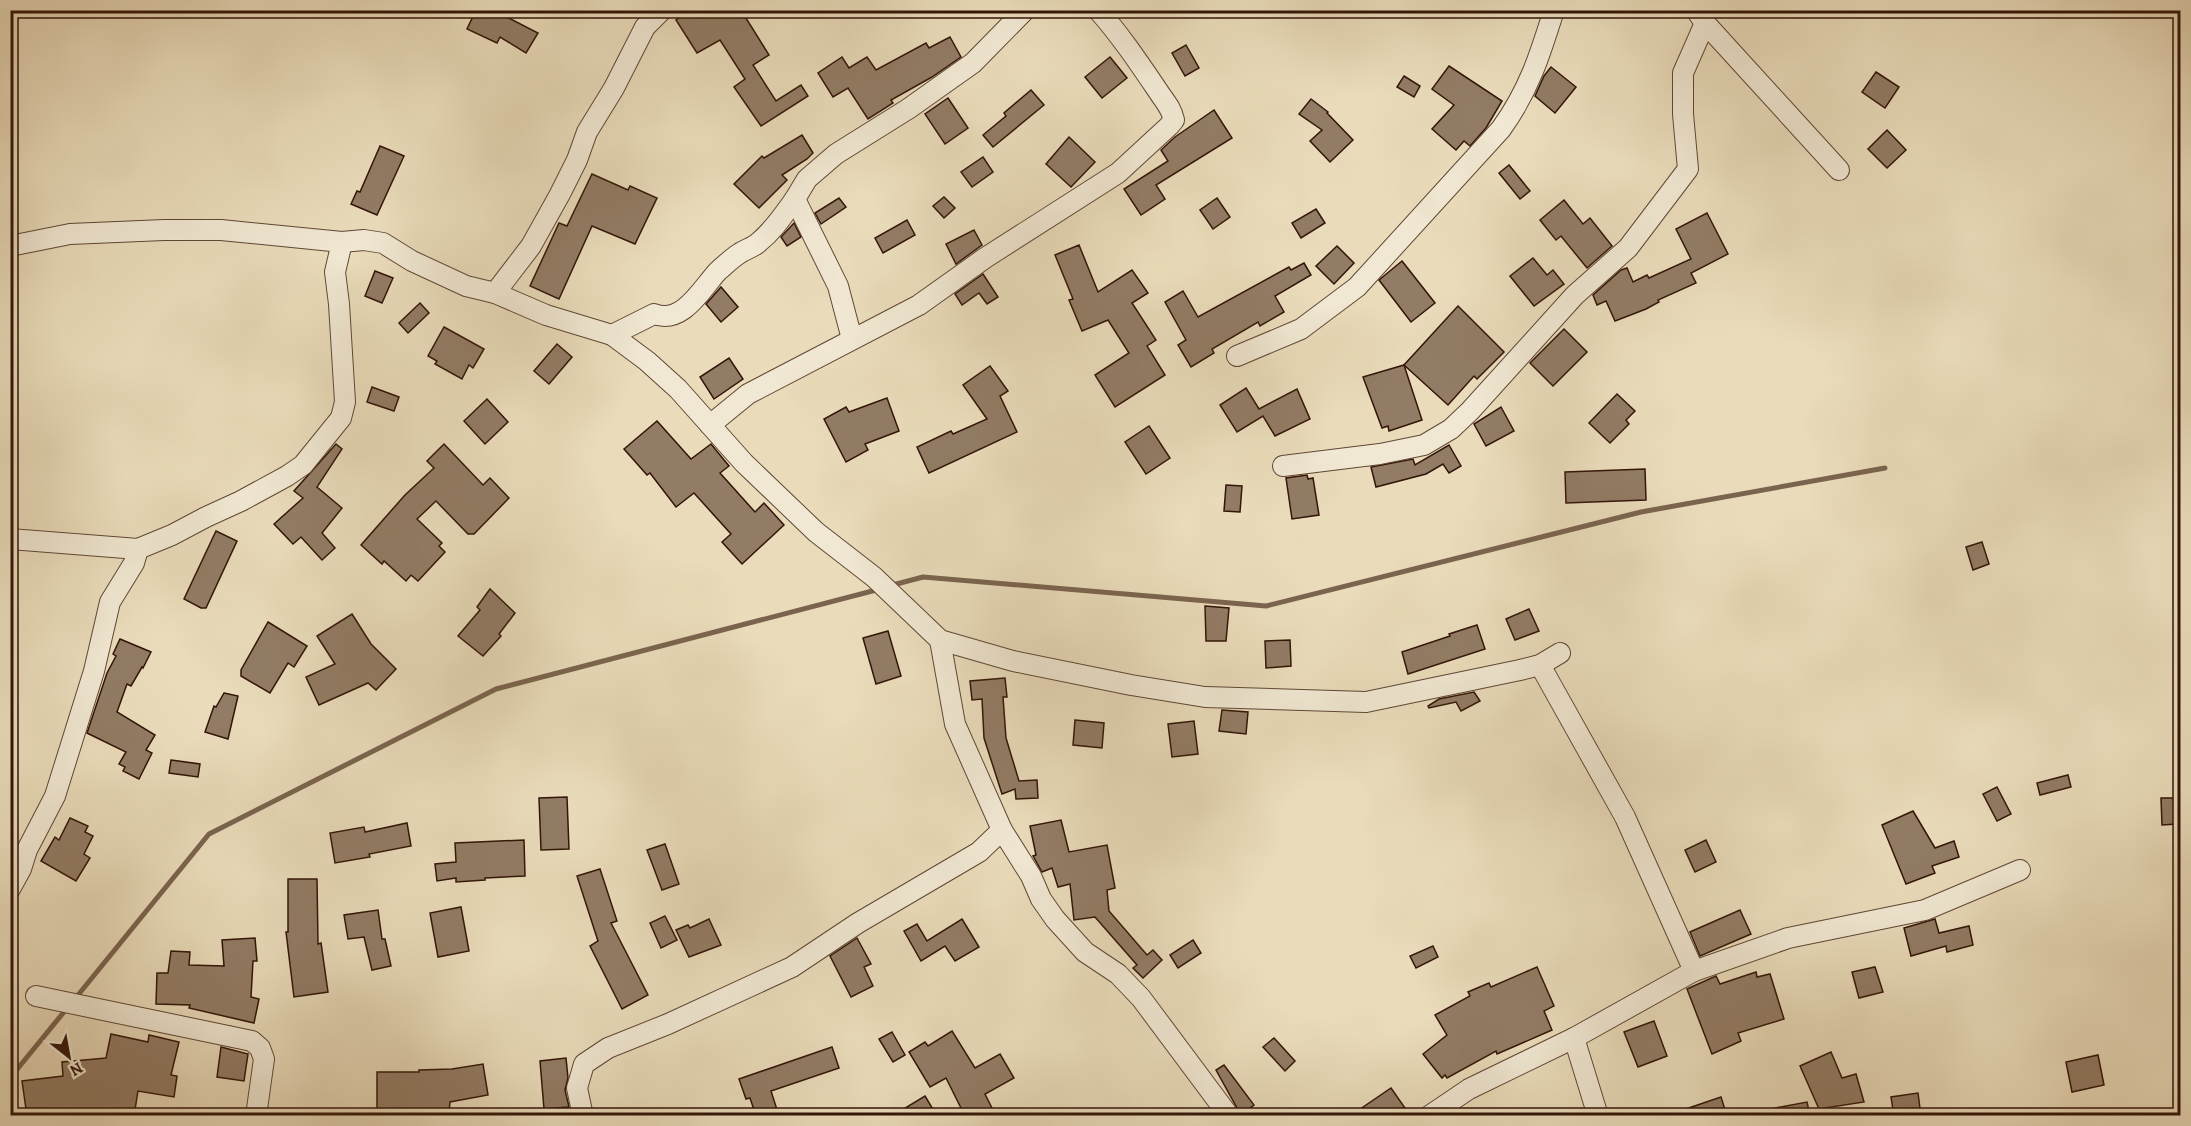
<svg xmlns="http://www.w3.org/2000/svg" width="2191" height="1126" font-family="Alegreya,serif">
<style>
.lines{fill:none;stroke-linecap:round;stroke-linejoin:round}
.stream{stroke:#7b644f;stroke-width:5}
.building{fill:#927c65;stroke:#321508;stroke-width:1.5}
.minor-casing{stroke:#604735;stroke-width:22}
.minor{stroke:#f1e8d3;stroke-width:20}
</style>
<rect width="100%" height="100%" fill="#eadcbb"/>
<filter id="stains"><feTurbulence type="fractalNoise" baseFrequency=".00333" numOctaves="4"/><feColorMatrix values="0 0 0 0 .2 0 0 0 0 .09 0 0 0 0 .02 0 0 0 .5 -.17"/></filter>
<radialGradient id="worn" r=".72"><stop offset=".6" stop-color="#630" stop-opacity="0"/><stop offset="1" stop-color="#630" stop-opacity=".3"/></radialGradient>
<g class="lines">
<g class="stream">
<path d="M889 586 923 577 1266 606 1641 512 1885 468"/>
<path d="M74 1000 209 834 496 689 880 589"/>
<path d="M10 1078 68 1007"/>
</g>
</g>
<g class="building">
<path d="M476 10H493L538 33 526 53 500 37 497 43 467 29Z"/>
<path d="M690 10H741L769 55 753 65 776 101 801 85 808 96 761 126 734 87 745 79 720 40 697 53 676 20Z"/>
<path d="M950 37 961 57 932 77 891 100 893 103 868 119 848 88 833 97 818 73 842 57 849 68 867 57 876 70 926 43 929 48Z"/>
<path d="M1186 45 1199 68 1185 76 1172 53Z"/>
<path d="M1110 57 1127 78 1102 98 1085 77Z"/>
<path d="M1449 66 1502 101 1486 128 1470 146 1464 141 1456 150 1432 129 1454 105 1432 89Z"/>
<path d="M1551 67 1576 87 1555 113 1535 96 1544 76Z"/>
<path d="M1876 72 1899 87 1885 108 1862 92Z"/>
<path d="M1404 76 1420 86 1414 97 1397 87Z"/>
<path d="M1031 90 1044 105 993 147 983 135 1006 116 1004 113Z"/>
<path d="M948 98 968 128 945 144 925 114Z"/>
<path d="M1311 99 1328 112 1327 113 1353 140 1330 162 1310 141 1322 130 1299 114Z"/>
<path d="M1214 110 1232 138 1156 185 1165 199 1141 215 1124 189 1168 161 1161 150 1175 137Z"/>
<path d="M1887 130 1906 150 1887 168 1868 149Z"/>
<path d="M802 135 813 153 807 159 782 175 787 180 759 208 734 184 762 156 764 158Z"/>
<path d="M1069 137 1095 162 1071 187 1046 164Z"/>
<path d="M380 146 404 156 377 215 351 204 357 191 360 192Z"/>
<path d="M983 157 993 172 972 187 961 172Z"/>
<path d="M1509 165 1530 191 1520 199 1499 173Z"/>
<path d="M592 174 628 190 630 186 657 198 635 244 592 226 559 299 530 286 559 223 567 226Z"/>
<path d="M944 197 955 208 944 218 933 206Z"/>
<path d="M839 198 846 207 821 224 815 213Z"/>
<path d="M1217 198 1230 217 1213 229 1200 210Z"/>
<path d="M1564 200 1583 224 1590 218 1612 246 1587 268 1561 236 1556 240 1540 220Z"/>
<path d="M1316 209 1325 223 1301 238 1292 223Z"/>
<path d="M1707 213 1728 254 1691 273 1696 283 1658 300 1659 302 1646 309 1615 321 1606 301 1597 305 1593 295 1621 270 1627 268 1633 282 1647 275 1649 278 1691 259 1676 229Z"/>
<path d="M907 220 915 235 883 253 875 238Z"/>
<path d="M794 223 801 237 787 246 781 237Z"/>
<path d="M974 230 982 245 956 264 946 244Z"/>
<path d="M1079 245 1098 292 1132 270 1148 293 1132 303 1156 340 1147 346 1165 375 1115 407 1095 375 1129 353 1108 320 1082 331 1069 300 1073 299 1055 255Z"/>
<path d="M1337 246 1354 263 1334 284 1316 266Z"/>
<path d="M1533 258 1547 275 1553 270 1564 284 1534 306 1510 276Z"/>
<path d="M1402 261 1435 303 1411 322 1379 280Z"/>
<path d="M1304 263 1311 275 1275 296 1284 312 1260 326 1258 322 1212 349 1214 353 1191 367 1178 345 1186 340 1165 302 1183 291 1198 317 1289 267 1291 270Z"/>
<path d="M375 271 393 278 382 303 365 296Z"/>
<path d="M983 274 998 297 987 304 979 293 962 305 955 294Z"/>
<path d="M721 287 738 307 721 322 706 304Z"/>
<path d="M420 303 429 313 408 333 399 323Z"/>
<path d="M1458 306 1504 352 1477 379 1474 376 1448 405 1404 365Z"/>
<path d="M444 327 484 349 473 368 469 365 462 379 435 364 437 361 428 356Z"/>
<path d="M1564 329 1587 352 1553 386 1530 363Z"/>
<path d="M557 344 572 357 549 384 534 371Z"/>
<path d="M729 358 743 379 714 399 700 377Z"/>
<path d="M1404 365 1422 420 1389 431 1388 426 1382 428 1363 377Z"/>
<path d="M990 366 1008 391 1000 396 1017 432 929 473 917 447 951 431 953 434 987 419 963 385Z"/>
<path d="M372 387 399 397 394 411 367 402Z"/>
<path d="M1246 388 1259 409 1297 389 1310 419 1275 436 1263 416 1237 432 1220 405Z"/>
<path d="M1617 394 1635 411 1626 420 1629 424 1610 443 1589 423Z"/>
<path d="M887 398 899 431 865 444 868 450 846 462 824 419 846 407 849 412Z"/>
<path d="M487 399 508 422 485 444 464 421Z"/>
<path d="M1501 407 1514 431 1486 446 1474 424Z"/>
<path d="M657 421 691 459 711 444 729 466 720 473 755 512 764 503 784 525 742 564 722 542 731 534 694 493 676 507 650 473 647 475 624 449Z"/>
<path d="M1149 426 1170 458 1146 474 1125 442Z"/>
<path d="M336 444 342 449 317 487 342 508 322 533 335 548 322 560 301 537 293 544 274 524 303 498 294 491Z"/>
<path d="M444 444 483 485 490 478 509 498 474 534H468L436 501 417 519 442 543 439 546 445 552 418 581 411 575 406 581 384 561 382 564 361 545 405 495 434 468 427 461Z"/>
<path d="M1449 445 1461 466 1449 473 1443 464 1426 474 1376 487 1371 467 1413 459 1415 465Z"/>
<path d="M1645 469 1646 500 1566 503 1565 472Z"/>
<path d="M1307 475 1308 479 1313 478 1319 515 1292 519 1286 478Z"/>
<path d="M1226 485 1242 486 1240 512 1224 511Z"/>
<path d="M216 531 237 541 206 608H201L184 599Z"/>
<path d="M1982 542 1989 564 1973 570 1966 547Z"/>
<path d="M490 589 515 613 499 634 501 636 483 656 458 636 480 610 477 607Z"/>
<path d="M1205 606 1229 608 1226 641H1206Z"/>
<path d="M1529 609 1539 631 1515 640 1506 619Z"/>
<path d="M352 614 371 644 396 669 376 690 368 683 319 705 306 677 335 664 317 636Z"/>
<path d="M268 622 307 646 294 667 288 663 270 693 241 676V670Z"/>
<path d="M1477 625 1485 649 1408 674 1402 652 1450 636 1449 634Z"/>
<path d="M888 631 901 676 876 684 863 638Z"/>
<path d="M120 639 151 652 143 668 142 667 131 686 127 684 117 712 155 735 146 750 152 753 139 779 123 771 125 767 119 764 126 752 87 733 107 673 116 656 113 654Z"/>
<path d="M1290 640 1291 666 1266 668 1265 641Z"/>
<path d="M1005 678 1007 697H1003L1006 738 1019 781 1037 780 1038 798 1016 799 1015 789 1002 794 984 738 982 699 972 700 970 681Z"/>
<path d="M1474 692 1480 701 1461 711 1456 702 1429 708 1428 706 1439 699Z"/>
<path d="M224 693 238 696 228 739 205 732 214 706 216 707Z"/>
<path d="M1222 710 1248 712 1246 734 1219 731Z"/>
<path d="M1075 720 1104 723 1102 748 1073 745Z"/>
<path d="M1194 721 1198 754 1172 757 1168 724Z"/>
<path d="M171 760 200 764 198 777 169 773Z"/>
<path d="M2068 775 2071 787 2040 795 2037 783Z"/>
<path d="M1997 787 2011 814 1997 821 1983 794Z"/>
<path d="M567 797 569 849 541 850 539 798Z"/>
<path d="M2161 798H2176L2177 824 2162 825Z"/>
<path d="M1913 811 1935 848 1954 841 1959 857 1932 866 1935 873 1906 884 1882 825Z"/>
<path d="M70 818 88 826 85 832 93 836 84 854 90 858 76 881 41 861 55 837 59 840Z"/>
<path d="M1061 820 1069 852 1107 845 1115 888 1107 890 1109 911 1147 955 1153 950 1162 960 1143 978 1133 968 1137 965 1095 917 1074 920 1070 884 1058 887 1052 868 1042 872 1033 856 1036 855 1030 826Z"/>
<path d="M407 823 411 846 369 854 370 857 335 863 330 833 364 827 365 832Z"/>
<path d="M524 840 525 876 485 878V880L456 882V878L437 881 435 864 456 862 455 843Z"/>
<path d="M1706 840 1716 862 1695 872 1685 850Z"/>
<path d="M665 844 679 884 662 890 647 850Z"/>
<path d="M600 869 617 921 611 923 648 995 622 1009 590 946 598 941 577 876Z"/>
<path d="M288 879H317L318 944 321 943 328 992 294 997 286 932H288Z"/>
<path d="M461 907 469 951 438 957 430 913Z"/>
<path d="M378 910 382 939H385L391 966 372 970 364 937 348 939 344 915Z"/>
<path d="M1740 910 1751 934 1700 956 1690 932Z"/>
<path d="M665 916 677 940 661 948 650 923Z"/>
<path d="M709 919 721 945 689 957 676 930 688 925 690 928Z"/>
<path d="M962 919 979 947 955 961 945 946 921 961 904 931 917 924 927 941Z"/>
<path d="M1935 919 1939 933 1969 926 1973 945 1947 952 1946 946 1911 956 1904 928Z"/>
<path d="M255 938 257 961H253L251 997 259 999 254 1023 189 1008 190 1005 156 1004 157 973H168L171 951 190 952 189 965 224 966 222 940Z"/>
<path d="M857 938 871 964 864 967 873 986 851 997 830 956Z"/>
<path d="M1193 940 1201 953 1178 968 1170 955Z"/>
<path d="M1433 946 1438 957 1416 968 1410 956Z"/>
<path d="M1537 967 1554 1006 1544 1011 1552 1030 1497 1054 1496 1051 1447 1078 1445 1075 1442 1078 1423 1054 1447 1035 1435 1015 1470 996 1468 992 1489 983 1491 987Z"/>
<path d="M1875 967 1883 992 1859 998 1852 972Z"/>
<path d="M1756 972 1757 977 1770 974 1784 1019 1738 1033 1741 1041 1712 1054 1687 989 1716 976 1720 984Z"/>
<path d="M1654 1021 1667 1056 1638 1067 1624 1032Z"/>
<path d="M952 1031 975 1068 1000 1054 1014 1078 985 1094 996 1116H965L946 1078 930 1087 909 1052 925 1042 928 1046Z"/>
<path d="M892 1032 905 1055 893 1062 879 1039Z"/>
<path d="M111 1034 148 1042 149 1035 179 1042 171 1075 177 1076 174 1097 138 1091 134 1116H27L22 1081 63 1076 62 1062 106 1058Z"/>
<path d="M1274 1038 1295 1061 1285 1071 1263 1047Z"/>
<path d="M221 1047 248 1054 244 1081 217 1077Z"/>
<path d="M832 1047 839 1068 771 1091 779 1116H756L750 1098 746 1099 739 1079Z"/>
<path d="M1831 1052 1842 1078 1856 1074 1864 1102 1819 1109 1800 1066Z"/>
<path d="M2098 1055 2104 1085 2072 1092 2066 1062Z"/>
<path d="M566 1058 568 1078 565 1090 569 1107 544 1109 540 1061Z"/>
<path d="M483 1064 488 1095 450 1102 449 1114 444 1116H377V1072H419V1070L452 1069Z"/>
<path d="M1224 1065 1254 1105 1241 1115 1216 1070Z"/>
<path d="M1391 1088 1405 1108 1394 1116H1350Z"/>
<path d="M1918 1093 1921 1116H1894L1891 1097Z"/>
<path d="M925 1096 937 1116H892Z"/>
<path d="M1721 1097 1727 1116H1675L1674 1113Z"/>
<path d="M1807 1102 1810 1116H1771L1770 1109Z"/>
</g>
<g class="lines">
<defs>
<g id="minor">
<path d="M1696 10 1705 23 1839 170"/>
<path d="M10 246 70 234 164 230H221L342 242 364 240 383 243 412 261 466 286 495 293 546 315 612 335 647 361 678 389 744 463 816 532 874 577 940 640 1013 661 1131 685 1205 697 1366 702 1520 670 1540 665 1560 653"/>
<path d="M495 293 531 246 560 194 577 160 587 132 614 88 645 27 662 10"/>
<path d="M612 335 654 314C683 325 702 288 718 271 725 265 732 258 740 253 746 249 754 247 759 242 774 230 784 214 795 199"/>
<path d="M852 339 838 286 795 199 807 179 836 154 908 109 973 63 1025 10"/>
<path d="M1237 356 1301 329 1357 287 1501 129C1529 90 1540 55 1554 10"/>
<path d="M710 425 748 394 919 305 985 258 1118 173 1169 126 1174 120C1171 107 1165 102 1158 91 1139 63 1121 36 1098 10"/>
<path d="M1283 466 1380 454 1424 445 1451 429 1470 411 1575 295 1628 248 1688 169 1683 114V73L1705 23"/>
<path d="M10 539 138 549 172 535 206 517 241 501 287 476 303 465 341 418 345 402 339 304 335 272 342 242"/>
<path d="M940 640 955 724 1002 830 1031 876 1041 899 1055 919 1085 952 1118 974 1141 998 1229 1116"/>
<path d="M1540 665 1625 817 1694 971"/>
<path d="M10 889 21 869 27 850 55 796 94 671 110 602 134 563 138 549"/>
<path d="M36 996 252 1041 260 1048 264 1059 256 1116"/>
<path d="M1574 1038 1598 1116"/>
<path d="M583 1116 577 1088 584 1064 608 1048 668 1024 792 967 858 923 979 852 1002 830"/>
<path d="M1429 1116 1469 1089 1574 1038 1694 971 1788 938 1925 910 2020 870"/>
</g>
</defs>
<use href="#minor" class="minor-casing"/>
<use href="#minor" class="minor"/>
</g>
<rect width="2191" height="1126" fill="none" stroke="#eadcbb" stroke-width="36"/>
<rect x="12" y="12" width="2167" height="1102" fill="none" stroke="#321508" stroke-width="3"/>
<rect x="18" y="18" width="2155" height="1090" fill="none" stroke="#321508" stroke-width="1.5"/>
<g transform="translate(69 1057) rotate(149)" stroke="#f1e8d3" stroke-width="4.5" paint-order="stroke">
<path d="M0-4.5L10 22L0 15L-10 22Z" fill="#321508"/>
<text y="-9" font-size="16" font-weight="bold" text-anchor="middle" fill="#321508">N</text>
</g>
<rect width="100%" height="100%" filter="url(#stains)"/>
<rect width="100%" height="100%" fill="url(#worn)"/>
</svg>
